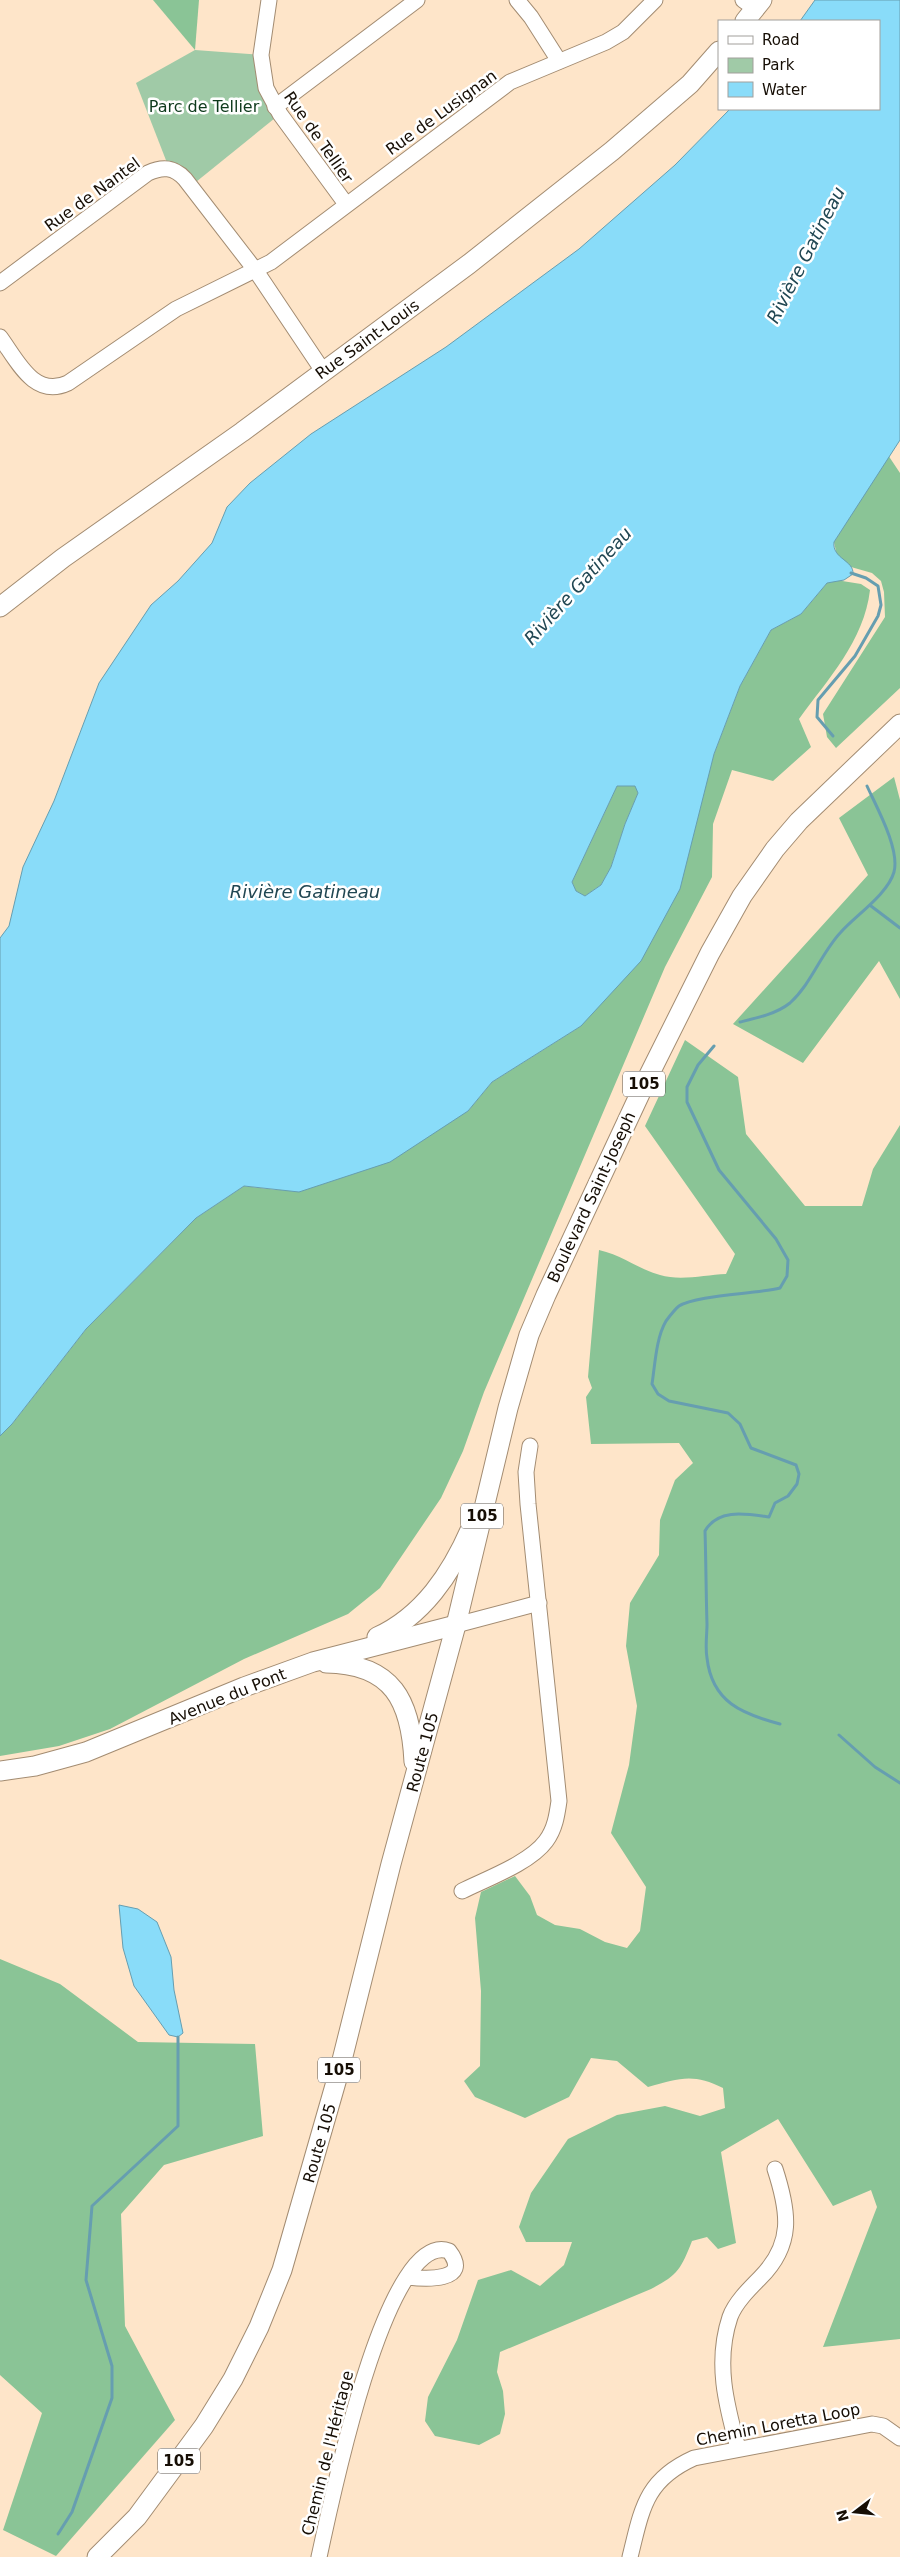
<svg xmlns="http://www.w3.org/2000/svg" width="900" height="2557" font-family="'DejaVu Sans',sans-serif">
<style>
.green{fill:#a0caa7}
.forest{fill:#8ac496}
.water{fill:#89dcf9;stroke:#669eb0;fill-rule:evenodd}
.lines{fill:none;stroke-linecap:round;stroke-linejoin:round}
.stream{stroke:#669eb0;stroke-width:3}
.minor-casing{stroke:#a38c72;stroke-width:17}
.major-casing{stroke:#a38c72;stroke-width:21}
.minor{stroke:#fff;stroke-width:15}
.major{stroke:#fff;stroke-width:19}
.labels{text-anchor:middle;stroke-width:5;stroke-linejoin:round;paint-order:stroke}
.shield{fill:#fff;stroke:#5c5650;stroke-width:1}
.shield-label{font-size:15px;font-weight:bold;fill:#160e05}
.park-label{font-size:16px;fill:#0e3a1c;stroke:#fff}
.street-label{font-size:16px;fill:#160e05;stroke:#fff}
.water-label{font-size:18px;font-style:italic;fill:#214753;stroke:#fff}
</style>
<rect width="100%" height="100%" fill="#fee5c9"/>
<path class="green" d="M195 50 261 55 280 114 191 186 169 168 136 83Z"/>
<g class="forest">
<path d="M153 0H199L195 50Z"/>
<path d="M888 455 900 473V688L836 748 827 737 823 714 885 617 884 592 881 581 872 573 851 567 837 556 834 542Z"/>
<path d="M836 580 861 584 870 590C864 641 828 679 799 719L811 747 773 781 732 770 713 824 712 877 665 967 484 1392 463 1451 441 1498 380 1588 348 1614 244 1659 110 1729 59 1746 0 1756V1436L12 1424 86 1329 196 1218 244 1186 278 1190 468 1111 492 1082 581 1026 697 813 714 754 740 686 771 630 801 614 827 583Z"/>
<path d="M894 777 900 800V999L879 961 803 1063 733 1024 868 875 839 818Z"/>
<path d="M617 786H636L638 793 625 824 611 867 601 885 585 896 576 891 572 882Z"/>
<path d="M685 1040 738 1077 746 1134 805 1206H862L873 1169 900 1125V2339L823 2347 877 2207 871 2190 833 2206 778 2119 721 2152 736 2243 718 2249 707 2237 692 2241C681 2269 678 2275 651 2289L500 2352 497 2372 503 2391 505 2414 500 2434 479 2445 435 2436 425 2421 428 2397 457 2340 478 2280 511 2270 540 2286 564 2265 572 2242H526L519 2227 531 2193 568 2139 617 2115 665 2106 700 2116 725 2108 723 2088C694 2073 679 2078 648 2087L617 2061 591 2058 569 2097 525 2118 475 2097 464 2081 480 2066 481 1991 475 1918 481 1892 515 1876 530 1896 537 1915 555 1925 580 1929 605 1942 627 1948 640 1931 646 1887 611 1833 629 1765 637 1706 626 1646 630 1603 659 1555 660 1520 675 1480 693 1463 679 1443 591 1444 586 1397 592 1388 588 1377 599 1250C622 1255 638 1269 660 1275 680 1281 705 1275 726 1274L735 1254 645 1126Z"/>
<path d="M0 1959 60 1984 138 2042 255 2044 263 2136 164 2165 121 2214 125 2326 175 2420 56 2556 3 2530 42 2413 0 2375Z"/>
</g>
<g class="water">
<path d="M815 0H900V440L834 542C832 559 854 560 853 574L844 580 827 583 801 614 771 630 740 686 714 754 680 889 641 961 581 1026 492 1082 468 1111 390 1162 299 1192 244 1186 196 1218 86 1329 12 1424 0 1436V938L9 926 23 867 54 801 99 683 151 605 178 581 212 543 227 507 250 483 311 434 446 347 579 249 675 165 730 109H879V21H800ZM617 786H635L638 793 625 824 611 867 601 885 585 896 576 891 572 882Z"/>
<path d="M119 1905 138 1909 157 1922 171 1957 174 1990 183 2033 178 2037 169 2035 134 1986 123 1948Z"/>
</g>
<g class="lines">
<g class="stream">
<path d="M833 736 817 717 818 700 855 656 878 616 881 605 878 586 866 578 851 573"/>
<path d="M871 906 900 928"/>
<path d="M740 1022C757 1018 776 1014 790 1003 812 983 821 953 841 932 855 916 888 894 894 872 900 849 877 808 867 786"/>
<path d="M714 1046 698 1065 687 1087V1102L719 1170 776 1239 788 1260 787 1276 780 1288C756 1294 696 1295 679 1306 675 1309 669 1317 666 1321 656 1338 655 1365 652 1384L658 1394 669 1401 728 1413 740 1424 751 1448 796 1465 799 1474 797 1484 788 1496 775 1503 769 1517C747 1514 718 1508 705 1531 706 1562 706 1593 707 1624 707 1635 705 1647 707 1658 712 1702 742 1714 780 1724"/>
<path d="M839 1735 875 1767 900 1783"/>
<path d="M58 2534 72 2512 112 2398V2366L86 2280 92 2206 178 2126V2037"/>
</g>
<defs>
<g id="minor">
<path d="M269 0 261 55 266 88 280 114 346 204"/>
<path d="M517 0 531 17 559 61"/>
<path d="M743 0 756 9"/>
<path d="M275 107 417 0"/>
<path d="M0 283 148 173C163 166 174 167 185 179L256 271 323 371"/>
<path d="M0 337C17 360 34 399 68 383L176 309 271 262 510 82 606 42 623 32 655 0"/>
<path d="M456 1625 539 1603"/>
<path d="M462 1891C486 1879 530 1863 546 1841 555 1829 557 1815 559 1801L528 1504 526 1472 530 1446"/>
<path d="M738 2448C726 2404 715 2362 730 2317 735 2303 749 2289 760 2278 794 2244 789 2212 775 2169"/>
<path d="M319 2557C329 2513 385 2228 449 2251 473 2282 424 2279 408 2277"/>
<path d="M630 2557C642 2509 645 2480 694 2458L872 2424 883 2426 900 2438"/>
</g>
<g id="major">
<path d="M745 21 762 0"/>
<path d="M0 607 63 558 242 432 469 264 612 151 690 84 719 51"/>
<path d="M377 1637C423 1616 451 1574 471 1528"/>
<path d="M326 1663C393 1664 411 1701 414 1762"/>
<path d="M0 1771 35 1766 86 1752 244 1687 313 1662 456 1625"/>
<path d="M97 2557 137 2517 204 2426 233 2379 259 2327 282 2270 340 2068 391 1864 456 1625 508 1408 529 1335 546 1295 645 1083 710 953 742 896 775 849 799 821 900 724"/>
</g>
</defs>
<use href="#minor" class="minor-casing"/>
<use href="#major" class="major-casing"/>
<use href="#minor" class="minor"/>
<use href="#major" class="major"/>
</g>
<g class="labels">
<g class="shield">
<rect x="623" y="1071.5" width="42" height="25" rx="4"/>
<rect x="461" y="1503.5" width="42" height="25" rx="4"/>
<rect x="318" y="2057.5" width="42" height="25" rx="4"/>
<rect x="158" y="2448.5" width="42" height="25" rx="4"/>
</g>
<g class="shield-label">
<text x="644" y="1089">105</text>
<text x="482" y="1521">105</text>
<text x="339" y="2075">105</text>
<text x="179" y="2466">105</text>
</g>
<g class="park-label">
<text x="204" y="112">Parc de Tellier</text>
</g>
<g class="street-label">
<text transform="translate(441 112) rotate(-36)" y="6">Rue de Lusignan</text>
<text transform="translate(319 137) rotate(55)" y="6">Rue de Tellier</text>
<text transform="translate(92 194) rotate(-36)" y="6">Rue de Nantel</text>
<text transform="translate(367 339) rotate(-36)" y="6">Rue Saint-Louis</text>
<text transform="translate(591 1197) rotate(-65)" y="6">Boulevard Saint-Joseph</text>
<text transform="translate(227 1696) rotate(-22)" y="6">Avenue du Pont</text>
<text transform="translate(422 1752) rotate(-75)" y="6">Route 105</text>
<text transform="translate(319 2143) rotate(-74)" y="6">Route 105</text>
<text transform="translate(778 2424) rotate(-11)" y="6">Chemin Loretta Loop</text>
<text transform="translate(327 2453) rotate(-76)" y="6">Chemin de l'Héritage</text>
</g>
<g class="water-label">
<text transform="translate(806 255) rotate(-63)" y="6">Rivière Gatineau</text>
<text transform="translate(578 586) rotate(-48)" y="6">Rivière Gatineau</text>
<text x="305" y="898">Rivière Gatineau</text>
</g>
</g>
<rect x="718" y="20" width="162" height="90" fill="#ffffff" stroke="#a29f9b"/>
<rect x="728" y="36" width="25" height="8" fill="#ffffff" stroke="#a29f9b"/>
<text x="762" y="45" font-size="15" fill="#160e05">Road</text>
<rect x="728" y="58" width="25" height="15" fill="#a0caa7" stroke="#a29f9b"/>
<text x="762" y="70" font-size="15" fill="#160e05">Park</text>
<rect x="728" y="82" width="25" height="15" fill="#89dcf9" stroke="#a29f9b"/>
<text x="762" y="95" font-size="15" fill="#160e05">Water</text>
<g transform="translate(855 2512) rotate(254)" stroke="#ffffff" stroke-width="4" paint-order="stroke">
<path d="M0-4L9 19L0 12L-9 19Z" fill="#160e05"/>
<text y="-8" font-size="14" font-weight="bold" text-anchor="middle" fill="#160e05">N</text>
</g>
</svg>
